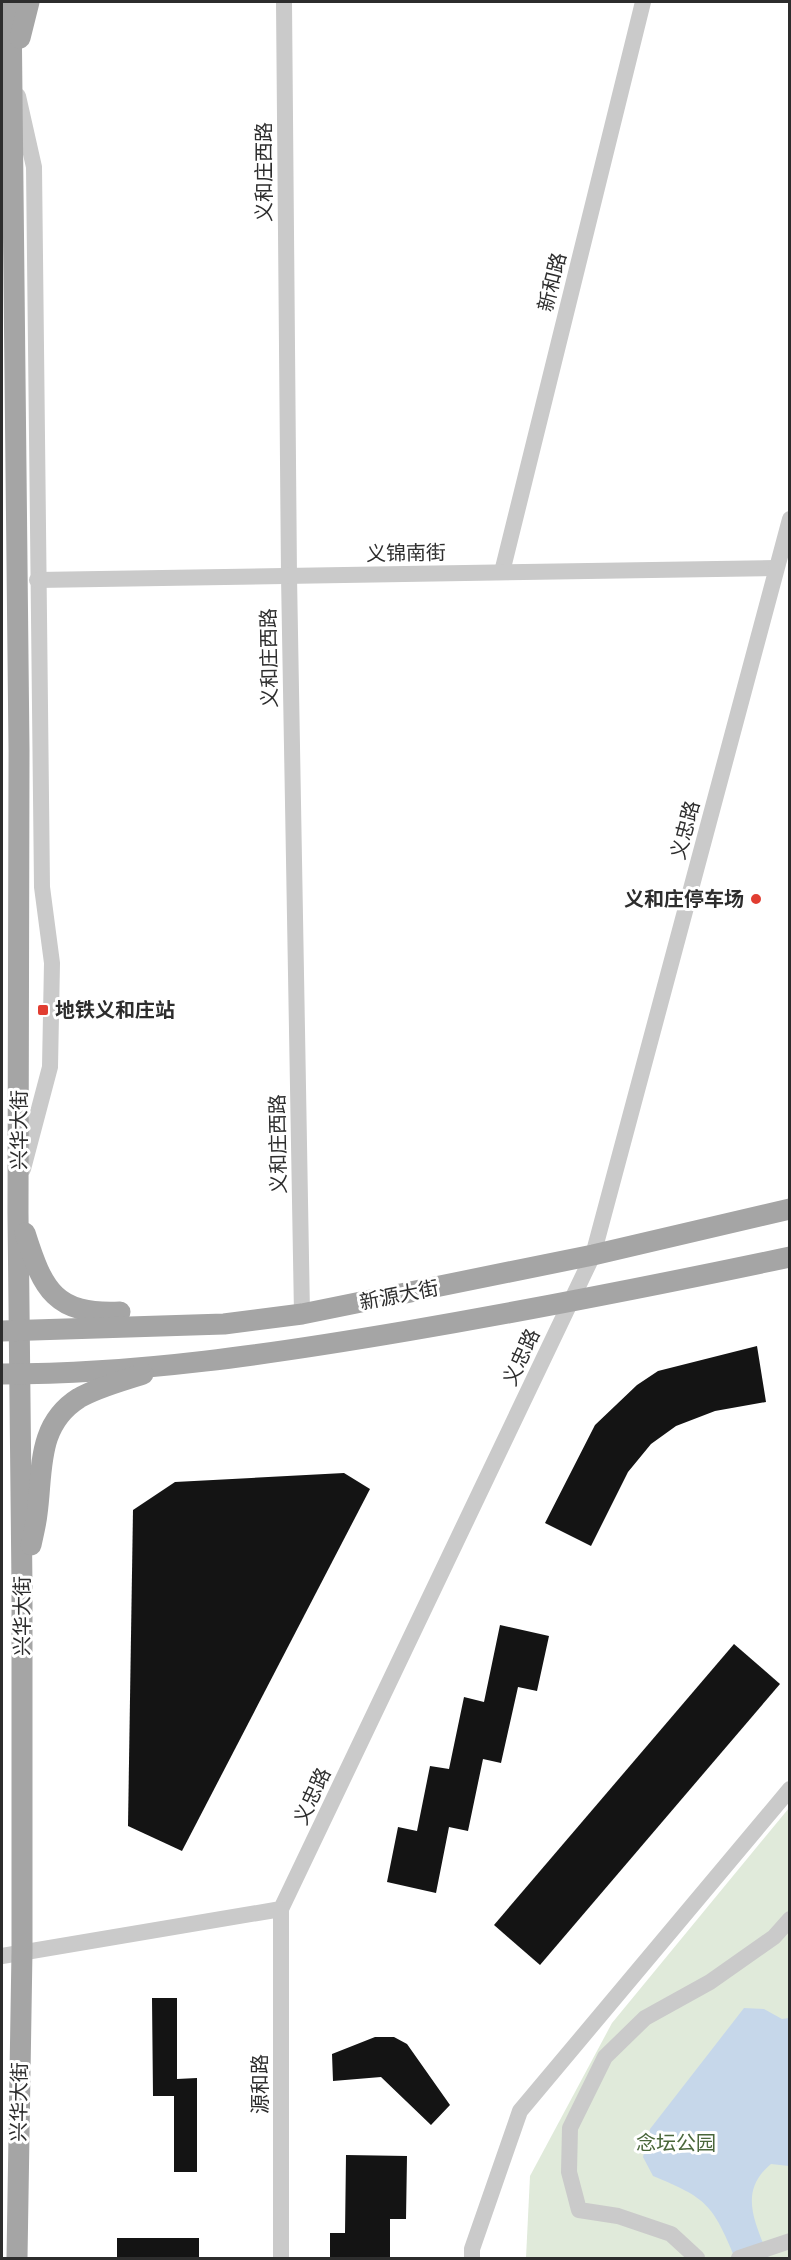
<svg xmlns="http://www.w3.org/2000/svg" width="791" height="2260" font-family="Roboto,'Noto Sans SC',sans-serif">
<style>
.green{fill:#e0eada}
.water{fill:#c6d7ea}
.building{fill:#141414}
.lines{fill:none;stroke-linecap:round;stroke-linejoin:round}
.minor{stroke:#cacaca;stroke-width:16}
.major{stroke:#a5a5a5;stroke-width:21}
.poi-dot{fill:#e13d31;stroke:#fff;stroke-width:2}
.labels{text-anchor:middle;stroke-width:6;stroke-linejoin:round;paint-order:stroke}
.street-label{font-size:20px;fill:#2d2d2d;stroke:#fff}
.poi-label{font-size:20px;font-weight:bold;fill:#2d2d2d;stroke:#fff;text-anchor:end}
.park-label{font-size:20px;fill:#4a673b;stroke:#fff}
</style>
<rect width="100%" height="100%" fill="#fff"/>
<path class="green" d="M789 1808V2258H526L530 2176 612 2023Z"/>
<path class="water" d="M744 2008 764 2009 782 2019 789 2018V2166L771 2164C737 2192 756 2224 769 2258H735C713 2205 707 2198 653 2176L643 2157 650 2129Z"/>
<g class="building">
<path d="M757 1346 766 1402 715 1411 676 1426 651 1444 628 1472 591 1546 545 1523 595 1425 637 1385 658 1371Z"/>
<path d="M344 1473 370 1489 182 1851 128 1826 133 1510 175 1482Z"/>
<path d="M500 1625 549 1636 537 1691 518 1687 501 1763 483 1759 468 1831 449 1827 436 1893 387 1882 398 1827 417 1831 430 1766 449 1769 464 1697 484 1702Z"/>
<path d="M734 1644 780 1684 540 1965 494 1925Z"/>
<path d="M152 1998H177V2079L197 2078V2172H174V2096H153Z"/>
<path d="M375 2037H394L407 2044 450 2105 431 2125 381 2077 333 2081 332 2054Z"/>
<path d="M346 2155 407 2156 406 2219H390V2259H330V2233H345Z"/>
<rect x="117" y="2238" width="82" height="21"/>
</g>
<g class="lines">
<g class="minor">
<path d="M284 2 289 576 302 1314"/>
<path d="M18 96 34 167 42 887 52 963 50 1067 23 1169"/>
<path d="M502 572 643 2"/>
<path d="M37 580 776 568"/>
<path d="M2 1956 281 1909 593 1255 790 519"/>
<path d="M281 2258V1909"/>
<path d="M472 2258V2249L520 2111 790 1789"/>
<path d="M697 2258 671 2234 618 2216 579 2210 569 2172 570 2128 605 2057 645 2018 710 1982 774 1937 790 1919"/>
<path d="M739 2258 790 2241"/>
</g>
<g class="major">
<path d="M11 2 19 750 18 1213 22 1587V1951L17 2258"/>
<path d="M20 38 29 2"/>
<path d="M25 1233C43 1290 55 1315 120 1312"/>
<path d="M2 1331 224 1324 302 1314 593 1255 790 1209"/>
<path d="M2 1374C138 1374 272 1354 407 1331 535 1309 662 1284 790 1257"/>
<path d="M31 1545C33 1535 36 1524 37 1514 43 1471 36 1425 79 1398 98 1387 122 1381 143 1374"/>
</g>
</g>
<g class="poi-dot">
<circle cx="756" cy="899" r="6"/>
<rect x="37" y="1004" width="12" height="12" rx="3"/>
</g>
<g class="labels">
<g class="street-label">
<text transform="translate(264 172) rotate(-90)" y="7">义和庄西路</text>
<text transform="translate(552 282) rotate(-76)" y="7">新和路</text>
<text transform="translate(406 553) rotate(-1)" y="7">义锦南街</text>
<text transform="translate(269 658) rotate(-91)" y="7">义和庄西路</text>
<text transform="translate(685 830) rotate(-75)" y="7">义忠路</text>
<text transform="translate(19 1130) rotate(-90)" y="7">兴华大街</text>
<text transform="translate(278 1144) rotate(-91)" y="7">义和庄西路</text>
<text transform="translate(399 1295) rotate(-11)" y="7">新源大街</text>
<text transform="translate(521 1357) rotate(-65)" y="7">义忠路</text>
<text transform="translate(22 1616) rotate(-90)" y="7">兴华大街</text>
<text transform="translate(312 1796) rotate(-65)" y="7">义忠路</text>
<text transform="translate(260 2084) rotate(-90)" y="7">源和路</text>
<text transform="translate(19 2102) rotate(-89)" y="7">兴华大街</text>
</g>
<g class="poi-label">
<text x="744" y="906">义和庄停车场</text>
<text x="55" y="1017" text-anchor="start">地铁义和庄站</text>
</g>
<g class="park-label">
<text x="676" y="2150">念坛公园</text>
</g>
</g>
<rect width="791" height="2260" fill="none" stroke="#2d2d2d" stroke-width="6"/>
</svg>
